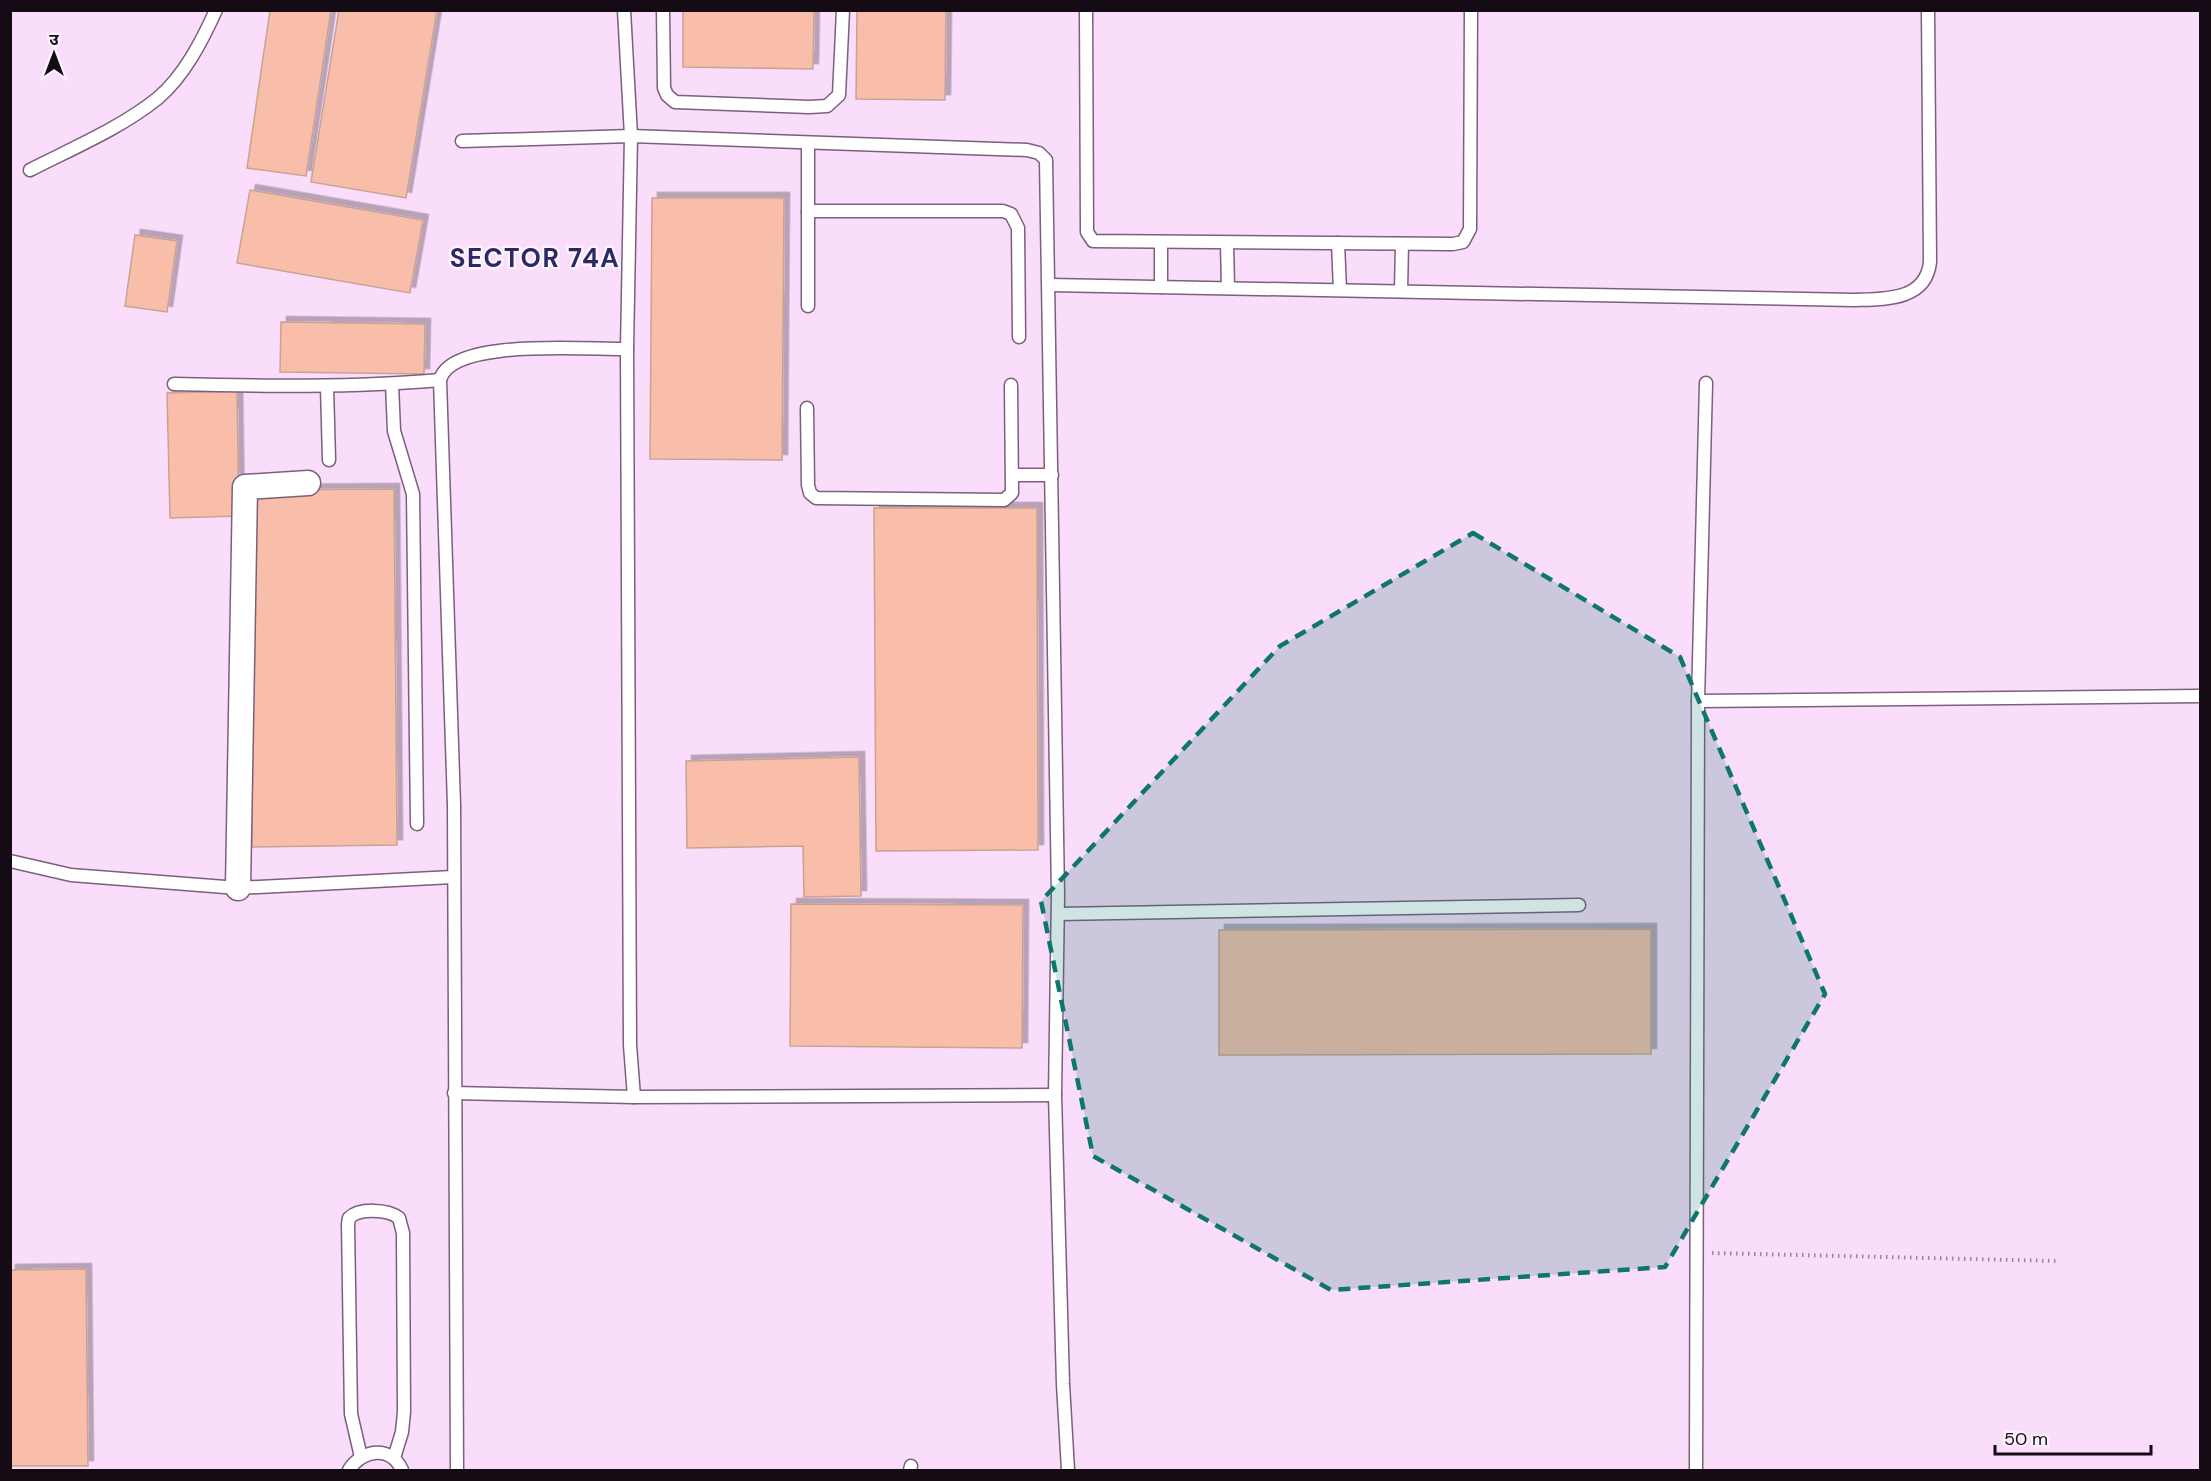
<svg xmlns="http://www.w3.org/2000/svg" width="2211" height="1481" font-family="'DM Sans','Noto Sans Devanagari',sans-serif">
<style>
.building{fill:#f8beaa;stroke:#c9a294;stroke-width:1.5;filter:url(#shadow)}
.lines{fill:none;stroke-linecap:round;stroke-linejoin:round}
.lane-casing{stroke:#7a607a;stroke-width:15}
.street-casing{stroke:#7a607a;stroke-width:27}
.path{stroke:#9a859a;stroke-width:4;stroke-dasharray:1.5 4.5;stroke-linecap:butt}
.lane{stroke:#fff;stroke-width:12}
.street{stroke:#fff;stroke-width:24}
.marked{fill:#0f766e;fill-opacity:0.2;stroke:#0f766e;stroke-width:4.5;stroke-dasharray:12 8;stroke-linejoin:round}
.labels{text-anchor:middle;stroke-width:5;stroke-linejoin:round;paint-order:stroke}
.district-label{font-size:26px;font-weight:bold;letter-spacing:1.5px;fill:#2a2963;stroke:#fcf1fc}
</style>
<defs>
<filter id="shadow"><feDropShadow dx="5.5" dy="-5.5" stdDeviation="0" flood-color="#0004"/></filter>
</defs>
<rect width="100%" height="100%" fill="#faddfa"/>
<g class="building">
<path d="M270 10H331L306 176 247 168Z"/>
<path d="M339 10H437L406 198 311 182Z"/>
<path d="M683 10H814L813 69 683 67Z"/>
<path d="M857 10H946L945 100 856 99Z"/>
<path d="M250 190 423 220 410 293 237 263Z"/>
<path d="M652 198H784L782 460 650 459Z"/>
<path d="M135 235 177 241 167 312 125 306Z"/>
<path d="M281 322 425 324 424 374 280 372Z"/>
<path d="M237 391 239 516 170 518 167 393Z"/>
<path d="M394 489 397 845 252 847 248 490Z"/>
<path d="M874 508H1037L1038 850 876 851Z"/>
<path d="M859 757 861 896 804 897 803 846 687 848 686 761Z"/>
<path d="M791 904 1023 905 1022 1048 790 1046Z"/>
<path d="M1651 929V1054L1219 1055V930Z"/>
<path d="M86 1269 88 1466H10V1270Z"/>
</g>
<g class="lines">
<defs>
<g id="lane">
<path d="M624 10 631 136 627 349 630 1045 634 1097"/>
<path d="M663 10 664 88 667 95 675 102 809 107 827 106 839 95 843 10"/>
<path d="M1086 10 1087 232 1093 241 1453 244 1463 242 1470 229 1471 10"/>
<path d="M462 141 631 136 1027 150 1039 153 1046 160 1058 895 1055 1095 1063 1384 1068 1470"/>
<path d="M30 170C73 148 121 128 158 98 184 76 202 41 216 10"/>
<path d="M808 211H1003L1011 214 1018 228 1019 337"/>
<path d="M1161 242V287"/>
<path d="M1227 243 1228 288"/>
<path d="M1338 243 1340 290"/>
<path d="M1050 285 1854 300C1884 299 1926 301 1930 262L1928 10"/>
<path d="M1401 291 1402 244"/>
<path d="M808 306V143"/>
<path d="M174 384C263 386 352 388 440 380"/>
<path d="M392 384 394 431 413 494 417 824"/>
<path d="M327 386 329 460"/>
<path d="M807 408 808 485 810 493 816 498 1004 500 1012 493 1011 385"/>
<path d="M1012 475H1052"/>
<path d="M1698 701 2200 696"/>
<path d="M10 861 71 875 238 888 453 877"/>
<path d="M1058 914 1579 905"/>
<path d="M454 1093 634 1097 1055 1095"/>
<path d="M361 1457 351 1414 348 1224 349 1218C359 1208 388 1209 399 1218L403 1233 404 1412 402 1432 394 1458"/>
<path d="M349 1470C362 1449 391 1445 402 1470"/>
<path d="M457 1470 454 805 440 380C451 337 590 350 627 349"/>
<path d="M910 1470 911 1466"/>
<path d="M1696 1470 1698 701 1706 383"/>
</g>
<path id="street" d="M238 888 245 487 308 483"/>
</defs>
<use href="#lane" class="lane-casing"/>
<use href="#street" class="street-casing"/>
<path class="path" d="M1712 1253 2057 1261"/>
<use href="#lane" class="lane"/>
<use href="#street" class="street"/>
</g>
<path class="marked" d="M1473 533 1680 657 1825 994 1665 1267 1331 1290 1093 1156 1041 901 1280 646Z"/>
<g class="labels">
<g class="district-label">
<text x="535" y="267">SECTOR 74A</text>
</g>
</g>
<rect width="2211" height="1481" fill="none" stroke="#140b15" stroke-width="24"/>
<g transform="translate(54 54)" stroke="#fcf1fc" stroke-width="4.5" paint-order="stroke">
<path d="M0-4.5L10 22L0 15L-10 22Z" fill="#140b15"/>
<text y="-9" font-size="16" font-weight="bold" text-anchor="middle" fill="#140b15">उ</text>
</g>
<path d="M1995 1445v9h156v-9" fill="none" stroke="#140b15" stroke-width="3"/>
<text x="2004" y="1445" font-size="18" fill="#140b15" stroke="#fcf1fc" stroke-width="4.5" paint-order="stroke">50 m</text>
</svg>
